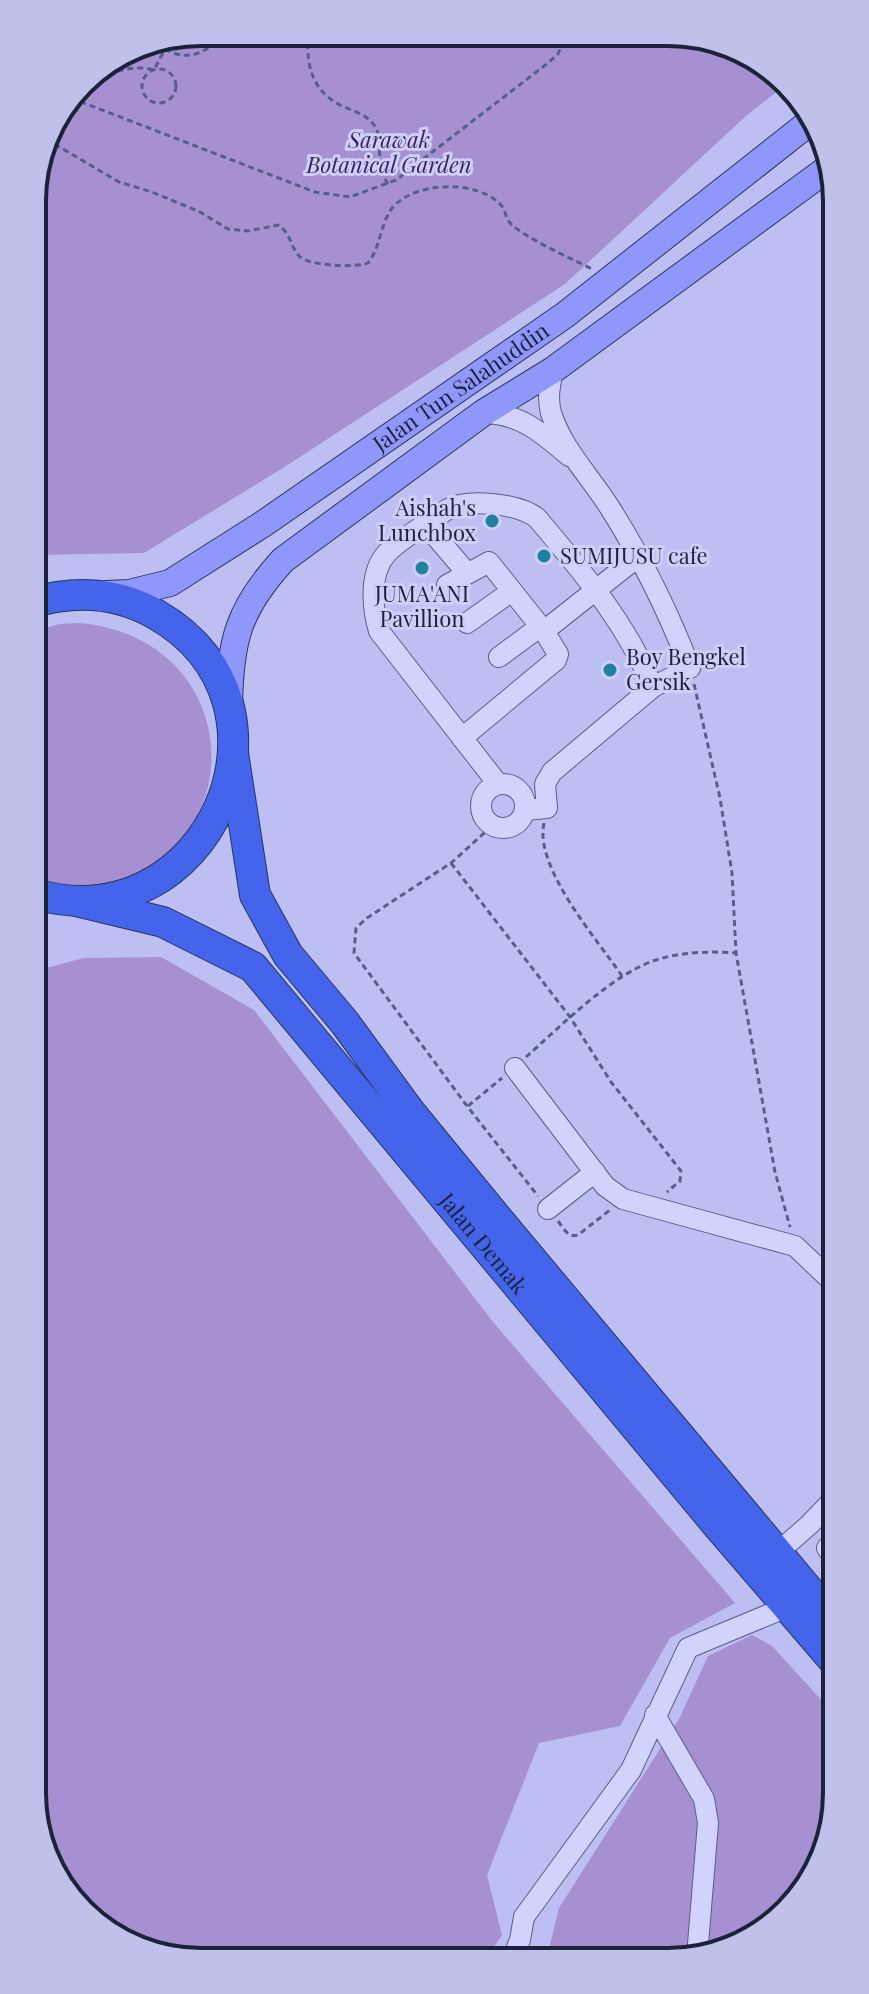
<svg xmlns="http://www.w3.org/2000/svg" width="869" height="1994" font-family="'Playfair Display',serif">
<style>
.green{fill:#a790d1}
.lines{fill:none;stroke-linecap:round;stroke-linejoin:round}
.minor-casing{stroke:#54608b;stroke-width:22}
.major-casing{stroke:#293758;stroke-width:28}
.highway-casing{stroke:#293758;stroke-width:32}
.path{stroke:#54608b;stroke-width:3;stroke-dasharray:6 4;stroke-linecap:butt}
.minor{stroke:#d1d3fc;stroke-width:20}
.major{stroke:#9097fa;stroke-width:26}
.highway{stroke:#4464eb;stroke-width:30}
.poi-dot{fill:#1e81a0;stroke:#cdcff9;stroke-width:3}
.labels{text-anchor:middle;stroke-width:6;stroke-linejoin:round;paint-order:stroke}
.park-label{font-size:22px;font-style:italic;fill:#3b1f58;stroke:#cdcff9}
.street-label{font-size:22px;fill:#1a2339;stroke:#cdcff9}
.poi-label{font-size:22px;fill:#1a2339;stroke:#cdcff9;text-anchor:start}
.rim{fill:none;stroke:#1a2339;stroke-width:4}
</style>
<rect width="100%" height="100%" fill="#bdbff2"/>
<g class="green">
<path d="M201 32 701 35 788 83 747 115 565 284 283 468 144 553 34 555 32 190 50 126 89 74 137 45Z"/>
<path d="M79 623C241 637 259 842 108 885 90 890 54 882 35 880L34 631 60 624Z"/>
<path d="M161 957 254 1010 493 1322 735 1603 670 1638 620 1726 539 1743 487 1875 502 1935 487 1957 169 1959 82 1913 38 1836 35 971 84 958Z"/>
<path d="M752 1635 772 1646 836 1716 837 1804 795 1904 711 1956 547 1957 559 1908 679 1719 708 1656Z"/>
</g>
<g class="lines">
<defs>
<g id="minor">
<path d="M483 413C520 413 542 433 569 456"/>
<path d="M426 525 467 573"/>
<path d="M447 585 489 562 544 631 558 654 556 660 462 738"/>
<path d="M467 623 512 591"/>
<path d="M544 631 639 556"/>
<path d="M499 657 541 626"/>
<circle cx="503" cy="806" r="22"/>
<path d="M498 784 379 631C372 608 369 572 387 553 400 539 431 521 448 509 469 498 519 504 537 518 584 574 624 620 653 687"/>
<path d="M525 810 547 808 545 784 552 772 653 687 690 668C668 611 643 560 610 508 590 476 563 450 551 413 547 398 550 385 553 370"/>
<path d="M515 1068 605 1186 623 1199 795 1246 835 1284"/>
<path d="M548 1209 595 1172"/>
<path d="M836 1538 827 1548 836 1561"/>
<path d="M777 1553 809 1525 836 1497"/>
<path d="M655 1715 704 1799 708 1823 697 1956"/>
<path d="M513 1957 520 1940 524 1917 631 1770 688 1648 787 1607"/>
</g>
<g id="major">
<path id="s1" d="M106 594 129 593 170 583 263 524 565 315 810 122"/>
<path d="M229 706C230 641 238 609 283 560L483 413 553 370 831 166"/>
</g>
<g id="highway">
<path d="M34 602C76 590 119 593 157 615 313 705 208 944 35 894"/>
<path d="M233 753 255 895 288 955 345 1023 410 1112 496 1217 836 1623"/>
<path id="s2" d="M76 901 163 922 253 967 719 1527 836 1663"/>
</g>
</defs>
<use href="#minor" class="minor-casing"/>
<use href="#major" class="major-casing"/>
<use href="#highway" class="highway-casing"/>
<g class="path">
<path d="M254 32 257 35 267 32"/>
<path d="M308 33C306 64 311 91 342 106 353 111 366 114 374 125 383 139 378 153 380 167 381 173 385 179 388 184"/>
<path d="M165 49C186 62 210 54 221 32"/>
<circle cx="159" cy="86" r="17"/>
<path d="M88 76C112 76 130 63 154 70L167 45 176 37"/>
<path d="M71 98 315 192 350 197 396 180 548 63 558 54 566 34"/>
<path d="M46 139 119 182 152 192 200 212 228 229 248 231 278 225C291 233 290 246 299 256 308 266 357 268 368 263 381 247 380 223 393 207 415 182 475 179 500 204 506 210 505 219 512 225 528 239 570 258 592 269"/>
<path d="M694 684 720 798 732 873 736 953 775 1172 790 1227"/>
<path d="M544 823C534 868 597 939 622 976"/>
<path d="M492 826 451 863 367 918 356 928 354 953 467 1106 538 1196"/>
<path d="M451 863 570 1017 611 1082 681 1171 680 1181 667 1192"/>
<path d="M526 1057C560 1027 612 974 656 960 680 952 711 951 736 953"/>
<path d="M468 1106 502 1078"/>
<path d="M558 1221C564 1229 568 1238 578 1235L610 1210"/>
</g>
<use href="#minor" class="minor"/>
<use href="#major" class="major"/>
<use href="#highway" class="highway"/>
</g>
<g class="poi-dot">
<circle cx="492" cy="521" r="8"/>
<circle cx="544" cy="556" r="8"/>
<circle cx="422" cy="568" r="8"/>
<circle cx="610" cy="670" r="8"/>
</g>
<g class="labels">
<g class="park-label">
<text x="389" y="148">Sarawak<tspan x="389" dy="25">Botanical Garden</tspan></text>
</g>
<g class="street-label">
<text dy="8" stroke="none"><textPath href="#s1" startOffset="416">Jalan Tun Salahuddin</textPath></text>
<text dy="8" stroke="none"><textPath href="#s2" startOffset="550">Jalan Demak</textPath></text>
</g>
<g class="poi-label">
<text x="476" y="516" text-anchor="end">Aishah's<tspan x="476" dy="25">Lunchbox</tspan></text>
<text x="560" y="564">SUMIJUSU cafe</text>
<text x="422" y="602" text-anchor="middle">JUMA'ANI<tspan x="422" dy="25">Pavillion</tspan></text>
<text x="626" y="665">Boy Bengkel<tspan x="626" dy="25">Gersik</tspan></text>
</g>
</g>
<path d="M0 0H869V1994H0ZM201 46H668A155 155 0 0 1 823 201V1793A155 155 0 0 1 668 1948H201A155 155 0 0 1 46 1793V201A155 155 0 0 1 201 46Z" fill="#bfc1ea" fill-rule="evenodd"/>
<path class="rim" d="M201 46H668A155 155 0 0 1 823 201V1793A155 155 0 0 1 668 1948H201A155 155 0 0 1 46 1793V201A155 155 0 0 1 201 46Z"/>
</svg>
